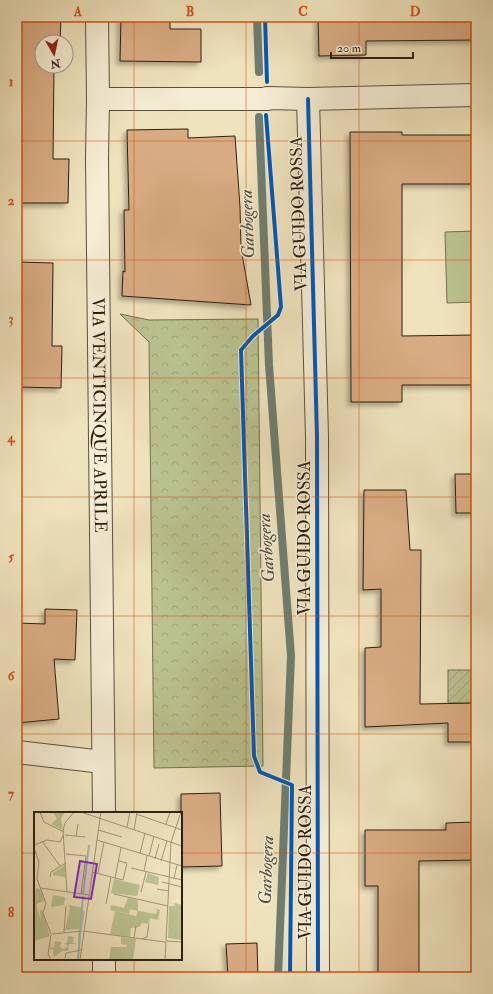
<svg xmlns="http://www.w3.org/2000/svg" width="493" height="994" font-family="'IM FELL Double Pica',serif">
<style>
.grass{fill:#bac390;stroke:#737052}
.park{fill:url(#park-crowns);stroke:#737052}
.garden{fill:url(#garden-furrows);stroke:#737052}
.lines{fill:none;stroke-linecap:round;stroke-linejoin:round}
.stream{stroke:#6e7e70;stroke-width:8}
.building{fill:#d8ac82;stroke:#2c1e14;filter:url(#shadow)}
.minor-casing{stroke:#5d4f3e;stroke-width:24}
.minor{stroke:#f5edd4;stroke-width:22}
.cycleway-casing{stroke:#f5edd4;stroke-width:6}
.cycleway{stroke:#0057b8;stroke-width:4}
.grid{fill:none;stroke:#d5530d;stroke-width:1;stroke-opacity:0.55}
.labels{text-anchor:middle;stroke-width:3;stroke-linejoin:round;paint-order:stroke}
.street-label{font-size:17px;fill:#2c1e14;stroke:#f5edd4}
.water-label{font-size:18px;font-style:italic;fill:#4d4e42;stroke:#f5edd4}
.inset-river{fill:none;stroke:#9abeae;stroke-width:2}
.inset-road{fill:none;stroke:#a19479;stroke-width:1}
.view{fill:#7b2cbf;fill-opacity:0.15;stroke:#7b2cbf;stroke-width:2}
.inset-edge{fill:none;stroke:#2c1e14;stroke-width:2}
.neatline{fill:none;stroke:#d5530d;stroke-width:1.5}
.grid-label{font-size:13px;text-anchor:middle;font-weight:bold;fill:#d5530d}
</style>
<defs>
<pattern id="park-crowns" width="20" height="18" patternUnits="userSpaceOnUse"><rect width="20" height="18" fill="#bac390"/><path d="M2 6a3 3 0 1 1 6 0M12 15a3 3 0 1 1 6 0" fill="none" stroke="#a0a77b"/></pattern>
<pattern id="garden-furrows" width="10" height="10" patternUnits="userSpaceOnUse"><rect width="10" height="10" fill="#bac390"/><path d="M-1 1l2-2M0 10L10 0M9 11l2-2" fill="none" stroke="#a0a77b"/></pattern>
<filter id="shadow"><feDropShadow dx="-3.5" dy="3.5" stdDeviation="2" flood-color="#0004"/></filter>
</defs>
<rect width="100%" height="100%" fill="#efe3bd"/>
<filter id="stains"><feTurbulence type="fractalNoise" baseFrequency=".005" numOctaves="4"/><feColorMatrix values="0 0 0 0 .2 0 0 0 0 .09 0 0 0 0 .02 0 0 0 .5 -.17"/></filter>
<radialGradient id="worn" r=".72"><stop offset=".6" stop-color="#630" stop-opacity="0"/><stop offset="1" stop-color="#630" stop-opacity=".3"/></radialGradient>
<path class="grass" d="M476 231V302L447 303 445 232Z"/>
<path class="park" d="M120 314 149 320 258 319 263 766 154 768 149 342Z"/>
<rect class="garden" x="448" y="670" width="28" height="33"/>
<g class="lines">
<g class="stream">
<path d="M257 17 259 72"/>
<path d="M259 117 269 365 291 656 278 977"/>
</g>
</g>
<g class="building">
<path d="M17 17H61L60 42H42V66H54L53 159H69L68 203H17Z"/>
<path d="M121 17H170V29H201V62L120 61Z"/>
<path d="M318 17H476V40L366 41V55L319 56Z"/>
<path d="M188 129V138L235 136 240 207 241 248 251 305 122 296 123 271 125 272 124 210H129L127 130Z"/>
<path d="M350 132H402V135H476V184H402V336L476 335V385H402V402H351Z"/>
<path d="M17 262 53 263 52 346H62L61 388 17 387Z"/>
<path d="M455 474H476V513H456Z"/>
<path d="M364 490H406L410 550H421L420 704 476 703V742H448V723L365 727V648L381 647V589L363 590Z"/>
<path d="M45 609 77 610 75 660 54 659 59 719 17 723V623L45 624Z"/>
<path d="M220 793 222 866 181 867V794Z"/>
<path d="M476 822V860L419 861V977H378V886H365V830H446V823Z"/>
<path d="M257 943 258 977H228L226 944Z"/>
</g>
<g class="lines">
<defs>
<g id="minor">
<path id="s1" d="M97 17 98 99 97 158 104 813"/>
<path d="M98 99H268L267 98 308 99 476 95"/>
<path d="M308 99 317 437 318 977"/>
<path d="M17 752 103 762"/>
<path d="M104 959V977"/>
</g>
</defs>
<use href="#minor" class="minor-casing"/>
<use href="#minor" class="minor"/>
<defs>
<g id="cycleway">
<path d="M265 17 267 82"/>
<path d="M308 99 317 437 318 977"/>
<path d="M266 115 281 307 278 315 253 336 241 350 254 756 260 772 292 785 290 977"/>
</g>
</defs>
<use href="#cycleway" class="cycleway-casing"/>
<use href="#cycleway" class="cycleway"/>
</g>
<path class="grid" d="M134 17V813M246 17V977M359 17V977M17 141H476M17 260H476M17 378H476M17 497H476M17 616H476M17 734H476M17 853H35M181 853H476M134 959V977"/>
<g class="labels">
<g class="street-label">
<text transform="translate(298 214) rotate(-92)" y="6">VIA GUIDO ROSSA</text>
<text dy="6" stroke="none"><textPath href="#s1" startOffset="398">VIA VENTICINQUE APRILE</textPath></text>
<text transform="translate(304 538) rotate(-90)" y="6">VIA GUIDO ROSSA</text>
<text transform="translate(305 862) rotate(-90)" y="6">VIA GUIDO ROSSA</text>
</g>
<g class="water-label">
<text transform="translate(247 224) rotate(-92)" y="6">Garbogera</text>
<text transform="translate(266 548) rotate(-94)" y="6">Garbogera</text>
<text transform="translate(266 870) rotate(-88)" y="6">Garbogera</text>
</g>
</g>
<g transform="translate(34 812)">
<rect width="148" height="148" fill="#efe3bd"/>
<path d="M80 67 106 73 103 84 77 81ZM2 76 6 77 11 89 7 90 5 86 7 90 0 94ZM19 83 31 85 30 93 17 95ZM141 91 148 93V128L134 126 135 94H140ZM120 96 126 98 124 108 116 106 115 112 107 111 106 115 97 116 96 125 76 122 81 99 102 104 104 99 122 102 123 98ZM44 119 47 124 45 137 44 132H35L34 139H28L20 145 19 138 16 137 17 131V135L20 136 21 129 27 130 26 135 30 137 34 134 30 131H33L34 124 40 125 39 131 44 132ZM87 125 102 127 99 148H92L93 133 87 132Z" fill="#bac390"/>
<path d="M19 0H31L27 7 29 18 17 12 23 7ZM8 98 16 124 0 129V112L7 109 6 99Z" fill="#bac390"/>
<path d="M77 135H93L92 148H75Z" fill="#bac390"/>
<path d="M31 53V65L19 63V61ZM114 61 125 65 124 73 111 70ZM94 86 104 88V99L90 96ZM33 93 47 95V99H51L48 117 31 118 36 95Z" fill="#bac390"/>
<path d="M2 92 7 109 0 112V94ZM77 93 96 97 95 102 76 98Z" fill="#bac390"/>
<path class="inset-river" d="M49 82 55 33M44 148 49 84"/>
<path class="inset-road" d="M6 0 10 10 30 20M47 0 148 34M102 2 148 18M132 12 136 0M93 15 96 0M64 18 88 25M100 18 103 0M31 23 51 25M42 24 44 12M63 28 148 54M8 29 26 54M0 33 13 28 26 30 30 22M0 36 5 50 3 67 12 91 9 101 17 122M106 41 111 21M32 42 52 44 47 82M115 44 120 24M121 47 125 32M127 49 133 29M97 56 148 68M110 59 113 44M58 60 89 68 93 51 85 49M64 61 70 30M16 65 17 60 32 51M81 66 87 36M140 66 143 53M128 70 148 75M7 76 55 83M123 77 135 79M33 80 29 19 31 11 39 1 44 0M107 80 112 60M80 82 134 94M72 92 77 65M49 119 131 130M30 120 32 94M18 122 48 119M17 123 14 142 17 148M100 126 102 114M108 127 113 125 115 112M133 129 148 130M31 146 32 141 47 138M46 148 67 0M131 148 137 30 147 0"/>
<path class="view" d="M46 49 63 52 57 87 40 85Z"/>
<rect width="148" height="148" class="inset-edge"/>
</g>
<rect width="493" height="994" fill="none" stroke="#efe3bd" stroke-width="44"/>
<g transform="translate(54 54) rotate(171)"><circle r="19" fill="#f5edd4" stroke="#a59a87"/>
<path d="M0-3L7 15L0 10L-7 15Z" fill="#8f2418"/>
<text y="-6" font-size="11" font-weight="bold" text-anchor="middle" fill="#2c1e14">N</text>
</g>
<path d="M331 52v6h82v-6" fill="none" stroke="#2c1e14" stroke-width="2"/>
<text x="337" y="52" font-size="12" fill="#2c1e14" stroke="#f5edd4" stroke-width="3" paint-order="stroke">20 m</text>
<rect x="22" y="22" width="449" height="950" class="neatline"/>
<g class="grid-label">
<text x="78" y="16">A</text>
<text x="190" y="16">B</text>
<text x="303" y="16">C</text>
<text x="415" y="16">D</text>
<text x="11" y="86">1</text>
<text x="11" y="205">2</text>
<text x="11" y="323">3</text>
<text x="11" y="442">4</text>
<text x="11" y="561">5</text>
<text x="11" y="680">6</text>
<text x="11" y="798">7</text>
<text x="11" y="917">8</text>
</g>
<rect width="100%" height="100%" filter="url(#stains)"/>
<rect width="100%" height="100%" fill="url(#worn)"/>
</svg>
